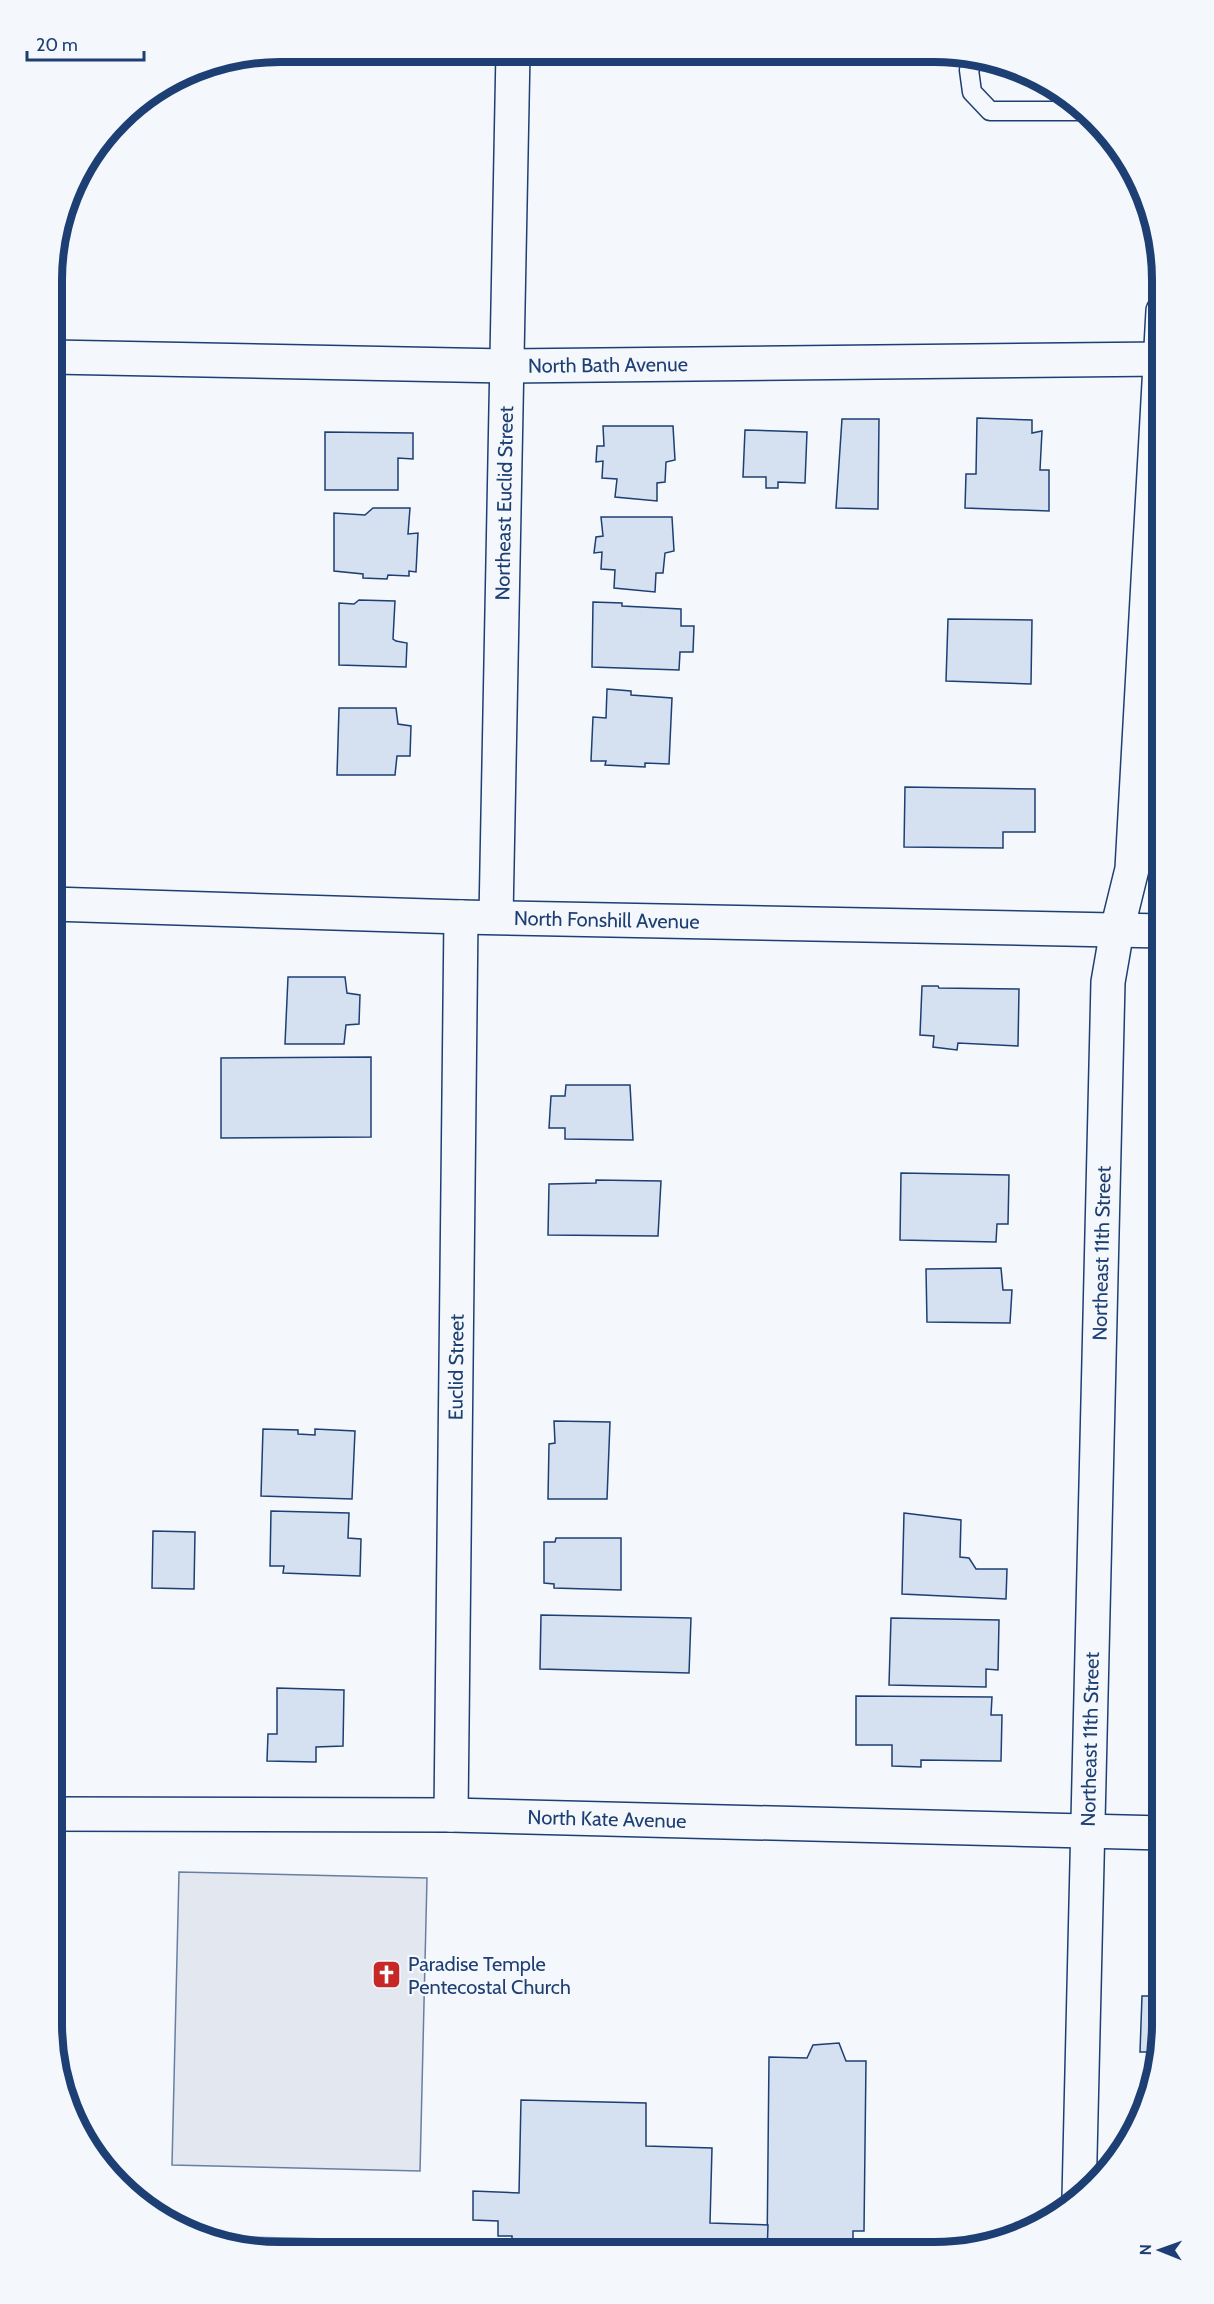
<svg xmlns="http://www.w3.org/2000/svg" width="1214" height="2304" font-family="Cabin,sans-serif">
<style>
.parking{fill:#e3e8f0;stroke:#687fa3;stroke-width:1.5}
.building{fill:#d5e0f0;stroke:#1d3f73;stroke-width:1.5}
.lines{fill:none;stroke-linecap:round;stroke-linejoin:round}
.lane-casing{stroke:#1d3f73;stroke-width:21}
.street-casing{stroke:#1d3f73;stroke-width:36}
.lane{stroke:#f4f7fb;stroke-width:18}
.street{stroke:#f4f7fb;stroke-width:33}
.labels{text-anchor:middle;stroke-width:4.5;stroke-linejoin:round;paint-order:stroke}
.street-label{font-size:20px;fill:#1d3f73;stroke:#f4f7fb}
.poi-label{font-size:20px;fill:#1d3f73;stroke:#f4f7fb;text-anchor:start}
.rim{fill:none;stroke:#1d3f73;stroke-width:8}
</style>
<rect width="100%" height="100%" fill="#f4f7fb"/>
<g class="parking">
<path d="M179 1872 427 1878 420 2171 172 2165Z"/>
<path d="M200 2236 416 2241V2251H250Z"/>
</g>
<g class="building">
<path d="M977 418 1032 420V433L1042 431 1040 470H1049V511L965 508 966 474H976Z"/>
<path d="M842 419H879L878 509 836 508Z"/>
<path d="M603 426H673L675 460 666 462 665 482 657 483V501L615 497 617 479 602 478 603 461 596 462 597 446H604Z"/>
<path d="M745 430 807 432 805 483 778 482V488H766V477H743Z"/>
<path d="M325 432 413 433V459L398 458V490H325Z"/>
<path d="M373 508H410L408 534 418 533 416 572 409 571V576L388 575 387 579 363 578V574L334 571V513L365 515Z"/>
<path d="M601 517H672L674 551 665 553 663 573H656L655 592 614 588 615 570 601 569 602 552 594 553 596 537 603 536Z"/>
<path d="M359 600 395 601 393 639 396 641 407 643 406 667 339 665V603L354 604Z"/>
<path d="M593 602 622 603V606L681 609V626H694L693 652H680L679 670 592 667Z"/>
<path d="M948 619 1032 620 1031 684 946 681Z"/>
<path d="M607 689 631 691V695L672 698 669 764 645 763V767L605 765 606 761H591L593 717 606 718Z"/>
<path d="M339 708H396L398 724 411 726 410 756H397L395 775H337Z"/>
<path d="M905 787 1035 789V832H1003V848L904 847Z"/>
<path d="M288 977H345L347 993 360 995 359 1024 346 1025 344 1044H285Z"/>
<path d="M922 986H938L939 988 1019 989 1018 1046 958 1043 957 1050 933 1047 934 1036 920 1035Z"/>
<path d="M371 1057V1137L221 1138V1058Z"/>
<path d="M566 1085H630L633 1140 565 1139V1128H549L551 1096H565Z"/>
<path d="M901 1173 1009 1175 1008 1224H997L996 1242 900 1240Z"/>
<path d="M596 1180 661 1181 658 1236 548 1235 549 1184 596 1183Z"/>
<path d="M1001 1268 1003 1290H1012L1010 1323 927 1322 926 1269Z"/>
<path d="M554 1421 610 1422 607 1499H548L549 1444 555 1443Z"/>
<path d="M263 1429 298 1430V1434L315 1435V1429L355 1431 352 1499 261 1496Z"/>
<path d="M271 1511 349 1513 348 1538 361 1539 360 1576 283 1573 284 1566H270Z"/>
<path d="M904 1513 961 1520 960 1557 969 1558 976 1569H1007L1006 1599 902 1594Z"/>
<path d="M153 1531 195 1532 194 1589 152 1588Z"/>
<path d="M556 1538H621V1590L554 1588V1584L544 1583V1542H555Z"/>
<path d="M541 1615 691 1618 689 1673 540 1669Z"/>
<path d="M891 1618 999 1620 998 1670 986 1669V1687L889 1685Z"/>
<path d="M277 1688 344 1690 343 1746 316 1747V1762L267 1761 268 1734H277Z"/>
<path d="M856 1696 992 1697 991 1715H1002L1001 1761 921 1760V1767L892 1766V1745H856Z"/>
<path d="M1142 1996H1162V2040L1160 2052H1140Z"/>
<path d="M51 2010 62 2012 59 2075 51 2024Z"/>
<path d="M839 2043 846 2061H866L864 2231H853V2253H767L769 2057 807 2058 813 2045Z"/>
<path d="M521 2100 646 2103V2146L712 2148 710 2223 768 2225 767 2253 512 2252V2236H498V2221L473 2220V2191L519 2193Z"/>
</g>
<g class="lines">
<defs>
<path id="lane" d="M977 55 969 70 972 92 990 111H1088"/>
<g id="street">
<path id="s1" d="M53 357 506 366 1163 359"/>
<path id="s2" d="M52 904 461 917 1163 931"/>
<path id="s3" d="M496 917 513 52"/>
<path id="s4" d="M51 1814 451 1815 1163 1833"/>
<path id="s5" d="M451 1815 461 917"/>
<path id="s6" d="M1079 2198 1108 982 1117 930 1132 869 1163 311"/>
</g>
</defs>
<use href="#lane" class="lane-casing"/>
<use href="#street" class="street-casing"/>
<use href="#lane" class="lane"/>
<use href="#street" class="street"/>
</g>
<defs>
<symbol id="church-square" viewBox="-11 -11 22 22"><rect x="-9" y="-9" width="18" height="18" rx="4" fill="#c62828" stroke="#f4f7fb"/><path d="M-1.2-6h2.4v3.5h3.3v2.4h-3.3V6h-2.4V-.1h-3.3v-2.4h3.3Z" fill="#fff"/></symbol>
</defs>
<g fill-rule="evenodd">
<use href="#church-square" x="370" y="1958" width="33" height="33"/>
</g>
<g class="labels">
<g class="street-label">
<text dy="7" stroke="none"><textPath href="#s1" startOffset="555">North Bath Avenue</textPath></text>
<text dy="7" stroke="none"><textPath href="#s3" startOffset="414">Northeast Euclid Street</textPath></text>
<text dy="7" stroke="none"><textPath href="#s2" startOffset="555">North Fonshill Avenue</textPath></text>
<text dy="7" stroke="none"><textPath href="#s6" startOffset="945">Northeast 11th Street</textPath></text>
<text dy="7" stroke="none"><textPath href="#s5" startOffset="448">Euclid Street</textPath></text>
<text dy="7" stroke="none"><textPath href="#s6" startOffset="459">Northeast 11th Street</textPath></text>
<text dy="7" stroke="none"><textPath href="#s4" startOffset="556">North Kate Avenue</textPath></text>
</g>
<g class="poi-label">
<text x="408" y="1971">Paradise Temple<tspan x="408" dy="23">Pentecostal Church</tspan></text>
</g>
</g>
<path d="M0 0H1214V2304H0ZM280 62H934A218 218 0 0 1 1152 280V2024A218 218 0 0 1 934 2242H280A218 218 0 0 1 62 2024V280A218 218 0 0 1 280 62Z" fill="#f4f7fb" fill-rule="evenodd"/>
<path class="rim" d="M280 62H934A218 218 0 0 1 1152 280V2024A218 218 0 0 1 934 2242H280A218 218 0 0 1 62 2024V280A218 218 0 0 1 280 62Z"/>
<g transform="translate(1160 2250) rotate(271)" stroke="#f4f7fb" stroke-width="4.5" paint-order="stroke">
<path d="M0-4.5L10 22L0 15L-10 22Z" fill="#1d3f73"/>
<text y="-9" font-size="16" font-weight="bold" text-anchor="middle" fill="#1d3f73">N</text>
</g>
<path d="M27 51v9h117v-9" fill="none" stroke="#1d3f73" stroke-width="3"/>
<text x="36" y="51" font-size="18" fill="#1d3f73" stroke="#f4f7fb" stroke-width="4.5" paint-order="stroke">20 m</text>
</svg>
